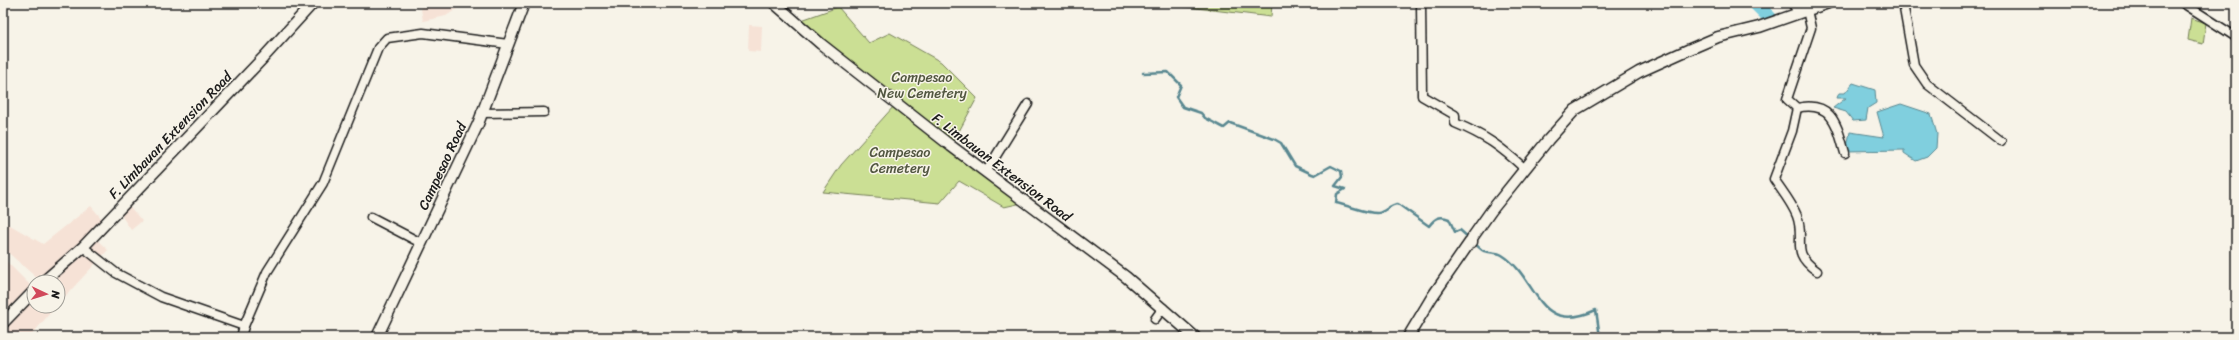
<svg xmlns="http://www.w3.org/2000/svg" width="2239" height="340" font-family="Sriracha,sans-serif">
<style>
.built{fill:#f6e2d6}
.green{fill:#cbdf94;stroke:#747e58}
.water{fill:#80cfde;stroke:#588790}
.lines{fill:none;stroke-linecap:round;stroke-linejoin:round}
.stream{stroke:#588790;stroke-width:2.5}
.river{stroke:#80cfde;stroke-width:14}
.minor-casing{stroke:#1c1c1c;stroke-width:11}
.tertiary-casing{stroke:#1c1c1c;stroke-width:13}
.minor{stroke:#f7f3e8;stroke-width:8}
.tertiary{stroke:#f7f3e8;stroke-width:10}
.labels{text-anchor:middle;stroke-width:3;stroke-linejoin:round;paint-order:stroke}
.park-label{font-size:14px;fill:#515640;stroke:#f7f3e8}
.street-label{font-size:14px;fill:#1c1c1c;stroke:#f7f3e8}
</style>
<rect width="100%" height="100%" fill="#f7f3e8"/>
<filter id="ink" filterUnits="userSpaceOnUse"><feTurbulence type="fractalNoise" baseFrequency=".025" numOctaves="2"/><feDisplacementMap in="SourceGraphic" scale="8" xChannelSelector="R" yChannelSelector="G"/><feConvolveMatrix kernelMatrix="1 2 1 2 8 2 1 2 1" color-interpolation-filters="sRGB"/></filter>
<g filter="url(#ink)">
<g class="built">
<path d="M420 3H489L461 6 446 16 423 21Z"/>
<path d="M749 25 762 26 761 52 748 51Z"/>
<path d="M91 206 102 219 78 246 39 280 3 248V221L43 244Z"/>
<path d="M130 207 142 221 131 230 121 215Z"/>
<path d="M95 238 108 250 58 304V282H50Z"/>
<path d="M3 258 32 287 3 314Z"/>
<path d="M34 297V306H56L30 337H3V330Z"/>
</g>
<g class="green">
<path d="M1154 3H1272L1271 17Z"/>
<path d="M838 7 869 43 890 33 941 62 977 98 951 146 796 22Z"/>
<path d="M2191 18 2206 23 2203 44 2188 40Z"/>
<path d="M894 106 1022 203 1004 207 959 181 940 203 823 192 841 165Z"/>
</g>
<g class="water">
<path d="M1853 83 1875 90 1876 103 1868 108 1866 120 1853 121 1846 112 1833 108 1846 98H1837L1839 93H1845Z"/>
<path d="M1901 104 1931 114 1937 134 1936 148 1927 157 1916 161 1904 153V150L1846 151 1850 132 1884 137 1877 112Z"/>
</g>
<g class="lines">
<g class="stream">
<path d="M1143 73 1168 72 1181 85 1176 97 1183 107 1201 113 1205 118 1224 128 1230 123 1274 139 1281 143 1295 166 1312 174 1315 175 1331 166 1341 171 1342 177 1335 186 1345 189 1337 194 1336 203C1347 205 1368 214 1378 213 1385 212 1390 204 1398 204L1429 226C1435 218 1440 215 1449 219L1455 232 1460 230 1470 239"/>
<path d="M1475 244C1478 246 1481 250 1484 251 1490 253 1498 252 1502 255 1539 278 1536 337 1596 310L1600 337"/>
</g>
<path class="river" d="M1755 3 1770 18"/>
<defs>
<g id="minor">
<path d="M1421 3 1422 96 1455 115V123C1486 136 1500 146 1525 169"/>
<path d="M1792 3 1799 13"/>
<path d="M1903 3 1914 65 1927 84 2001 141"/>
<path d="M2183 3 2236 37"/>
<path d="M1807 10 1811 28 1787 99 1797 108C1833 100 1837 126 1845 153"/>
<path d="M1797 108 1792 131 1774 179C1782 191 1792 203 1797 216 1806 240 1789 252 1817 271"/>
<path d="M481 113 544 112"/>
<path d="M986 172 1028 104"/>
<path d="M371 217 421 243"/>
<path d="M83 247 116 273 161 297 244 326"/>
<path d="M1155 319 1163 308"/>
<path d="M241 337 244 326 267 272 323 183 378 48 387 38 423 33 508 44"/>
</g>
<g id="tertiary">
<path d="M774 3 821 44 951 146 1126 277 1195 337"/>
<path d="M43 282 83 247 263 58 313 3"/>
<path d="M3 323 34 291"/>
<path d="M377 337 478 124 524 3"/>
<path d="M1408 337 1432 297 1470 242H1472V238L1491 211 1548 140 1575 110 1639 72 1690 49 1718 37 1759 27 1828 3"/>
</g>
</defs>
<use href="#minor" class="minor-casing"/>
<use href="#tertiary" class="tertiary-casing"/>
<use href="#minor" class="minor"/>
<use href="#tertiary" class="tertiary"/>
</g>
</g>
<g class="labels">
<g class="park-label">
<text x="922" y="82">Campesao<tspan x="922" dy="16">New Cemetery</tspan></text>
<text x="900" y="157">Campesao<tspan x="900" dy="16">Cemetery</tspan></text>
</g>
<g class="street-label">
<text transform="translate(170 135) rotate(-46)" y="5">F. Limbauan Extension Road</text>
<text transform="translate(442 166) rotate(-65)" y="5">Campesao Road</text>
<text transform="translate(1002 167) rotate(37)" y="5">F. Limbauan Extension Road</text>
</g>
</g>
<rect width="2239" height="340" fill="none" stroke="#f7f3e8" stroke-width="16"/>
<rect x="8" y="8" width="2223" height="324" fill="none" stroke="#1c1c1c" stroke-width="1.5" filter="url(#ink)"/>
<g transform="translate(46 294) rotate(94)"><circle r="19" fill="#f7f3e8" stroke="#9f9d96"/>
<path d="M0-3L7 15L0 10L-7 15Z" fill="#d1495b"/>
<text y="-6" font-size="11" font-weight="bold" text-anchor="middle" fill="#1c1c1c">N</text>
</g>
</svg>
